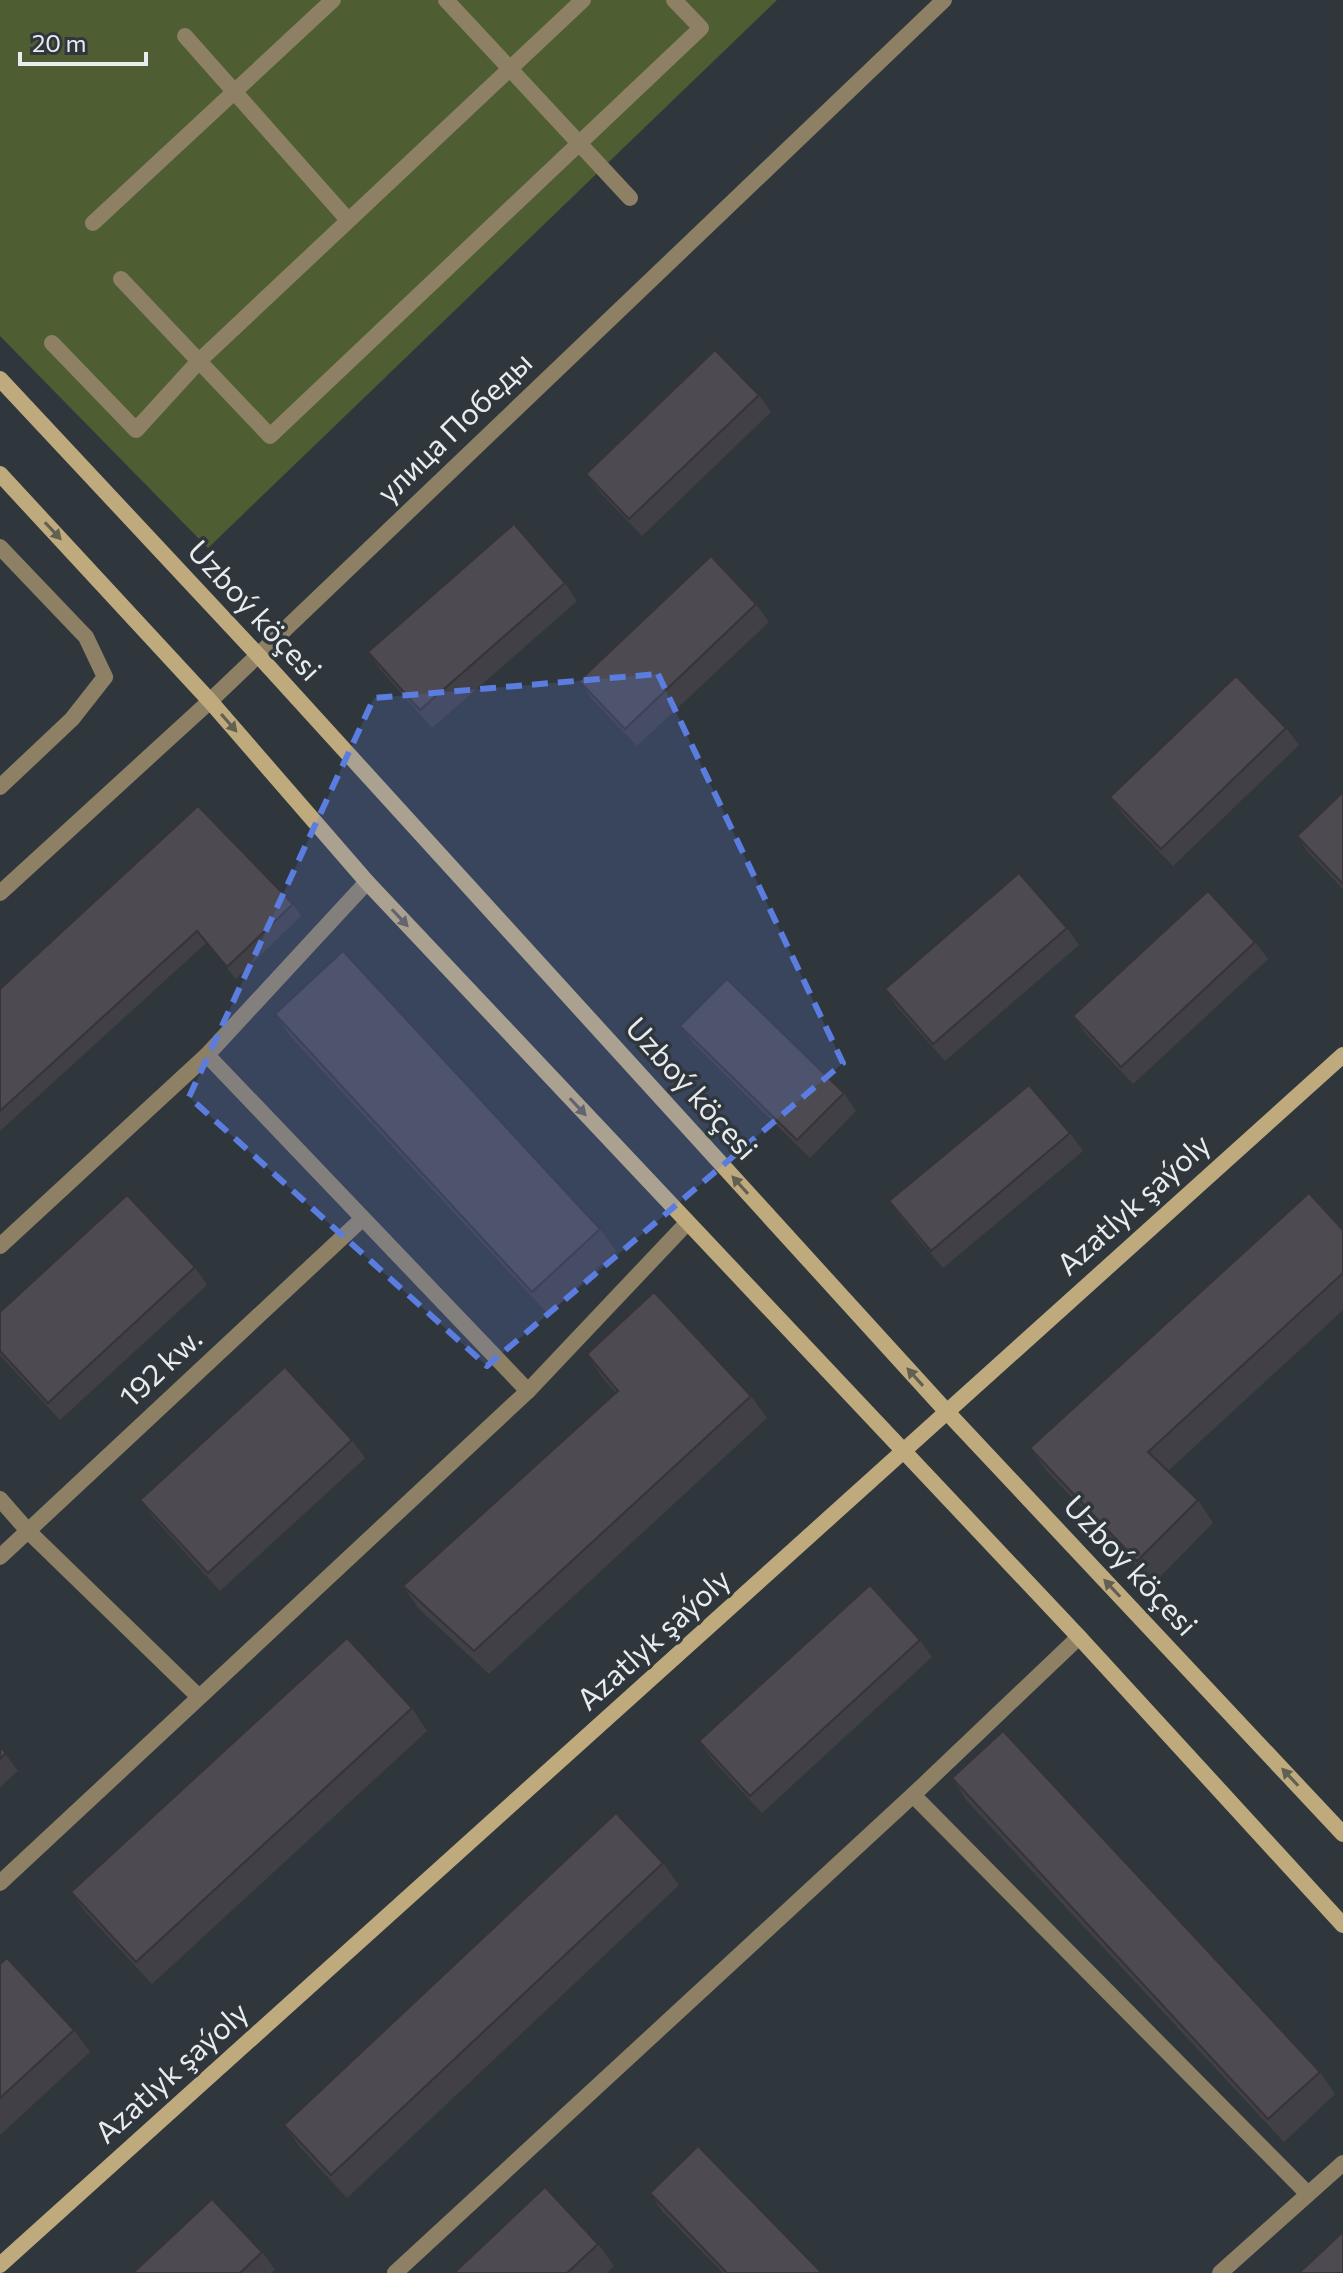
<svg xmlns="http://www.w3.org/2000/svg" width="1343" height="2273" font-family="Commissioner,sans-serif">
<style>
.green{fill:#4f5d32}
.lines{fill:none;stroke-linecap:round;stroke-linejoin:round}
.lane{stroke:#8d8065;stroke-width:16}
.street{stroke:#8d8065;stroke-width:16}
.secondary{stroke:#bfaa7e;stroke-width:16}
.wall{fill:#424047}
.building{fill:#4d4a52;stroke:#363439;stroke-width:2}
.oneway{fill:#625f53}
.marked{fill:#5a7ddf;fill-opacity:0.2;stroke:#5a7ddf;stroke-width:6;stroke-dasharray:16 10;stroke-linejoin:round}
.labels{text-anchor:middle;stroke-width:7;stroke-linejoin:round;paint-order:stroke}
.street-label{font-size:30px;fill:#e8ecef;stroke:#30373c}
</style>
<rect width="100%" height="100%" fill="#30373c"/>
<path class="green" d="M0 0H777L208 548 0 336Z"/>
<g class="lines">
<g class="lane">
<path d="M207 1055 528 1391"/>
<path d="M0 1246 207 1055 367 882"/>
<path d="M0 1499 28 1531 199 1697"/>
<path d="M0 1557 361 1220"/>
<path d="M913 1795 1308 2194"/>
<path d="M0 1883 528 1391 687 1223"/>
<path d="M395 2273 913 1795 1079 1637"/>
<path d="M1220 2273 1343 2163"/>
</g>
<g class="street">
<path d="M446 0 630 198"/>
<path d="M185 36 348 220"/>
<path d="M93 223 333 0"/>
<path d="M121 279 270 436 701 28 674 0"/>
<path d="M52 343 136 430 199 361 583 0"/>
<path d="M0 547 86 637 105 677 72 719 0 787"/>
<path d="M0 893 210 701 944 0"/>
</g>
<g class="secondary">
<path d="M0 379 258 655 947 1412 1343 1834"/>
<path d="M0 474 210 701 367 882 1079 1637 1343 1925"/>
<path d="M0 2265 1343 1055"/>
</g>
</g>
<g class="wall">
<path d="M759 395 771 412 642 536 599 491 586 474Z"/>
<path d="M565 583 577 601 432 728 380 669 368 652Z"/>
<path d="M756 604 769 622 637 746 591 698 579 681Z"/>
<path d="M1286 728 1299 745 1173 866 1123 814 1110 797Z"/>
<path d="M1343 792V889L1309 853 1297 836Z"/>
<path d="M198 806 293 904 301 916 236 979 206 943 0 1131V989Z"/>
<path d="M1067 928 1079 945 945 1061 897 1007 885 989Z"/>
<path d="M1255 942 1268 959 1133 1084 1086 1034 1073 1016Z"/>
<path d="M275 1014 600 1229 616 1251 548 1314 290 1036Z"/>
<path d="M680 1026 844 1093 856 1111 810 1158 693 1043Z"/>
<path d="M1070 1133 1083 1151 943 1268 902 1219 889 1201Z"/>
<path d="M1343 1230V1310L1168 1471 1198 1500 1213 1523 1153 1584 1046 1470 1030 1448Z"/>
<path d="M195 1267 207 1285 60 1420 0 1355V1312Z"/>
<path d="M587 1354 751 1396 767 1418 489 1674 419 1609 403 1586 616 1393 602 1377Z"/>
<path d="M352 1440 365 1458 220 1591 153 1517 140 1500Z"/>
<path d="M920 1640 932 1657 762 1813 712 1759 699 1741Z"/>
<path d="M412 1708 427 1731 152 1984 87 1914 71 1892Z"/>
<path d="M0 1747 18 1771 0 1787Z"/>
<path d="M952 1778 1320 2072 1335 2094 1284 2142 967 1801Z"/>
<path d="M663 1863 679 1885 347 2198 300 2147 284 2125Z"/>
<path d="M0 1964 74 2030 90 2052 0 2135Z"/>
<path d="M650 2193 822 2273H723L662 2211Z"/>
<path d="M598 2244 614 2266 607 2273H454Z"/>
<path d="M262 2252 275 2270 271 2273H133Z"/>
</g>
<g class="building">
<path d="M715 350 759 395 629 519 586 474Z"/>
<path d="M514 524 565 583 420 710 368 652Z"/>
<path d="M711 556 756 604 625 729 579 681Z"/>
<path d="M1236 676 1286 728 1161 849 1110 797Z"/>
<path d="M1343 792V884L1297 836Z"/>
<path d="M198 806 293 904 227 967 197 931 0 1111V989Z"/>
<path d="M1019 873 1067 928 933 1044 885 989Z"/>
<path d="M1208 891 1255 942 1121 1067 1073 1016Z"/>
<path d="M343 951 600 1229 532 1292 275 1014Z"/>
<path d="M727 979 844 1093 797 1140 680 1026Z"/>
<path d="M1029 1085 1070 1133 931 1251 889 1201Z"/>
<path d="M1309 1193 1343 1230V1273L1148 1452 1198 1500 1137 1561 1030 1448Z"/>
<path d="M127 1195 195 1267 48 1403 0 1351V1312Z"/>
<path d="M654 1292 751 1396 474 1651 403 1586 618 1391 587 1354Z"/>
<path d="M285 1367 352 1440 208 1573 140 1500Z"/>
<path d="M870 1585 920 1640 750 1796 699 1741Z"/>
<path d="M347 1638 412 1708 136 1962 71 1892Z"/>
<path d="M1003 1731 1320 2072 1268 2119 952 1778Z"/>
<path d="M0 1747 6 1753 0 1759Z"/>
<path d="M616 1813 663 1863 331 2175 284 2125Z"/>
<path d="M7 1958 74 2030 0 2098V1964Z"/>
<path d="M698 2146 822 2273H727L650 2193Z"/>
<path d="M545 2187 598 2244 567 2273H454Z"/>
<path d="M212 2199 262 2252 240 2273H133Z"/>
<path d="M1343 2232V2273H1299Z"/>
</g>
<defs><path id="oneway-solid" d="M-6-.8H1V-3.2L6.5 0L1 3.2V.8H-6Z" transform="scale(2)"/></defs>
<g class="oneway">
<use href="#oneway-solid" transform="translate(53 531) rotate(47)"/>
<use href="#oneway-solid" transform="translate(229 723) rotate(49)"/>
<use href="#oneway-solid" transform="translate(400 918) rotate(47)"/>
<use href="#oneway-solid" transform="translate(578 1107) rotate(47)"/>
<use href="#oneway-solid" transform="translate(740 1185) rotate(-132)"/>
<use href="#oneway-solid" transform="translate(915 1377) rotate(-132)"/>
<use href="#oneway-solid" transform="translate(1112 1588) rotate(-133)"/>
<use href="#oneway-solid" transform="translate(1290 1777) rotate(-133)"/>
</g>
<path class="marked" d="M658 674 843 1063 487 1366 189 1097 374 698Z"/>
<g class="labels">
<g class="street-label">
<text transform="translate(455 428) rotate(-44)" y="10">улица Победы</text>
<text transform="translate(254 611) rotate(47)" y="10">Uzboý köçesi</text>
<text transform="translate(691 1089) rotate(48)" y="10">Uzboý köçesi</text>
<text transform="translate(1134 1205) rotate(-42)" y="10">Azatlyk şaýoly</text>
<text transform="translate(161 1368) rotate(-43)" y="10">192 kw.</text>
<text transform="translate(1130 1566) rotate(47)" y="10">Uzboý köçesi</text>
<text transform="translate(654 1640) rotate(-42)" y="10">Azatlyk şaýoly</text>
<text transform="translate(172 2073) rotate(-42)" y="10">Azatlyk şaýoly</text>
</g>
</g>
<path d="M20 52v12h126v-12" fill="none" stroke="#e8ecef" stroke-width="4"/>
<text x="32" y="52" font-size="24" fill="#e8ecef" stroke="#30373c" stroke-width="6" paint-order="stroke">20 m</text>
</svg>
